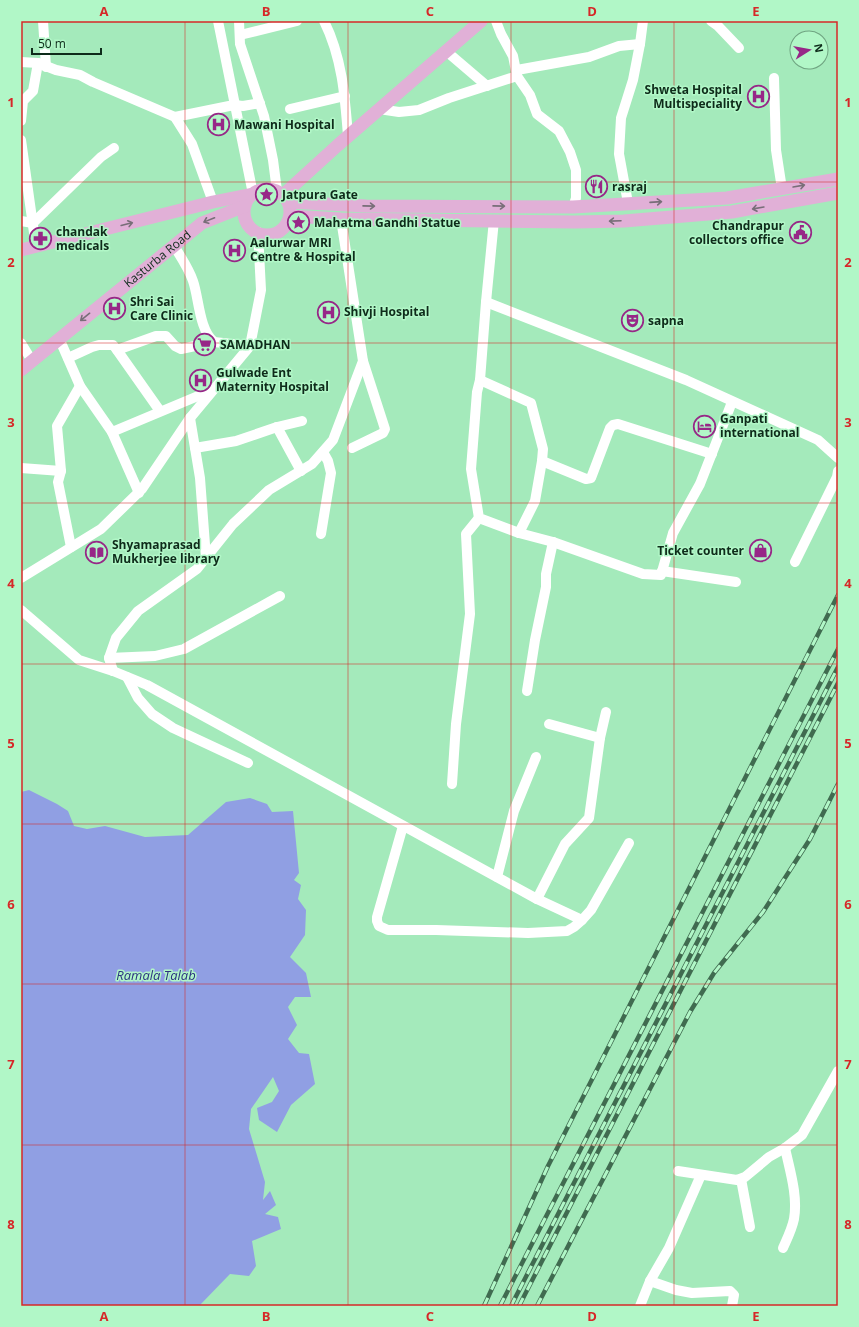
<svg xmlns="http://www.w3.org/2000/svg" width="859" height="1327" font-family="'Open Sans',sans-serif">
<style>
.water{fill:#909fe3}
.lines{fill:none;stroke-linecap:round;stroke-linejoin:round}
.minor{stroke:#fff;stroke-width:10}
.major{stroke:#e1b0d7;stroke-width:13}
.rail-casing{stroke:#406b50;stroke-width:4.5}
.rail{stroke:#b1f7c7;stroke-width:3;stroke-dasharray:9;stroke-linecap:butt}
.oneway{stroke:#786e78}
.grid{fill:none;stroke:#d62828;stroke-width:1;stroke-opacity:0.55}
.labels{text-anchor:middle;stroke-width:3;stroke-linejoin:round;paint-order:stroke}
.poi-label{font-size:12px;font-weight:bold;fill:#0e2b1a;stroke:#b1f7c7;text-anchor:start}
.street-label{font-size:12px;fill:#0e2b1a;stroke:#b1f7c7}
.water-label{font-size:13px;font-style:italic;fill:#2c3281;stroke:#b1f7c7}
.neatline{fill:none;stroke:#d62828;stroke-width:1.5}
.grid-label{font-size:13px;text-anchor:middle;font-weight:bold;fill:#d62828}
</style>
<rect width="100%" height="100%" fill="#a4eabb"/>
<path class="water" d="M29 790 57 804 68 811 74 826 87 829 105 826 145 837 188 835 226 802 250 798 267 804 272 812 293 811 299 873 294 880 301 885 298 899 306 910 305 935 290 957 306 973 311 997H295L288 1007 297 1025 288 1039 299 1053 309 1054 315 1084 291 1105 277 1132 259 1120 257 1108 272 1102 279 1091 273 1077 251 1109 249 1129 265 1182 263 1200 270 1191 276 1205 265 1214 278 1217 281 1229 252 1241 256 1266 249 1276 230 1274 199 1306H21V792Z"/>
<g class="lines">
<g class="minor">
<path d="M43 21 46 67"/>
<path d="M218 21 253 194"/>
<path d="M239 21 240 44 264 116 273 160 277 191"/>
<path d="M324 21C342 57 345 96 348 136"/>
<path d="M496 21 501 34 513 56 517 76 530 95 537 114 559 131 570 152 576 170V198L573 207"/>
<path d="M711 21 718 26 739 48"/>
<path d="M240 35 297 21"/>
<path d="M446 51 487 86"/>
<path d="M21 62 38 63 56 70 80 75 93 82 175 117 192 144 213 202"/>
<path d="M517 70 589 57 619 46 640 44"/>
<path d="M774 78 776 150 782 189"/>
<path d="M290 109 345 96"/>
<path d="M379 109 399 112 419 110 449 98 517 76"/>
<path d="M175 117 234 105 243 106 260 103"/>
<path d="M21 121 23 101 33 91 38 63"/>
<path d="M21 140 36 247"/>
<path d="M628 203 619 154 621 118 633 80 640 44 643 21"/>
<path d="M494 220 486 302 480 380 477 392 471 469 479 518 519 533 553 542 643 574 661 575 673 533 700 484 732 402"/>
<path d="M21 221 33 223 101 157 114 148"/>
<path d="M174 246C181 257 189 269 193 281 199 298 199 330 214 342L250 346"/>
<path d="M486 302 686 380 818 440 838 458"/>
<path d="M59 338 80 386 112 432 210 391"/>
<path d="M21 343 32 361"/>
<path d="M117 350 160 411"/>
<path d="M68 358 92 347 99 345H113L117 350 156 336H166L175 346 181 349 214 342"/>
<path d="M480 380 531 403 543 449 542 461 535 501 519 533"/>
<path d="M190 418 200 478 206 558"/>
<path d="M277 427 301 471"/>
<path d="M112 432 139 493"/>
<path d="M195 448 236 441 277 427 302 421"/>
<path d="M352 448 383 433 385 429 363 361"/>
<path d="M542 461 586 479 591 478 610 428 613 425 618 424 712 454"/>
<path d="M21 468 61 471"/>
<path d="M321 534 331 473 328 461 323 452"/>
<path d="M71 547 58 482 61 471 57 426 80 386"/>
<path d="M795 562 837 477 838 471"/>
<path d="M662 571 736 582"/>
<path d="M21 578 101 529 142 489 190 418 250 346 261 290 258 232"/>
<path d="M21 610 79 660 113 671 147 685 537 899 582 920"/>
<path d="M109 658 155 656 184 649 280 596"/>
<path d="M113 671 109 658 116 638 138 611 197 569 233 524 269 490 312 464 333 440 363 361 341 219"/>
<path d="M127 677 138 698 152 714 173 728 248 763"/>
<path d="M527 691 535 640 546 587V574L553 542"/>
<path d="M549 724 600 738"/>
<path d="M452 784 456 724 470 614 466 534 479 518"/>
<path d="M403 826 377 917V921L379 926 388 930H436L528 933 567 931 574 927 582 920 591 910 629 843"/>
<path d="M497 877 514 811 536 757"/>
<path d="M537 899 565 844 589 818 600 738 606 712"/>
<path d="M678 1171 737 1180 745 1177 769 1157 785 1148 802 1135 838 1071"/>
<path d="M741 1179 750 1227"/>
<path d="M783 1248C787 1239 792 1229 794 1219 798 1196 790 1171 785 1148"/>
<path d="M650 1281 676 1290 692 1293 730 1291 734 1295 732 1306"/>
<path d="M640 1306 650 1281 669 1248 701 1175"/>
</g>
<g class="major">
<circle cx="267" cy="212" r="23"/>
<path d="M283 195 338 145 481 21"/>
<path d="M288 202 366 206 573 207 727 198 838 179"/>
<path d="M290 216 341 219 575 222 624 221 732 212 838 193"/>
<path d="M21 250 213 202 253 194"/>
<path id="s1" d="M21 370 202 223 245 206"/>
</g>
<defs>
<g id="rail">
<path d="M484 1306 548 1166 838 595"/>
<path d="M500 1306 838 649"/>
<path d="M511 1306 838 667"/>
<path d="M519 1306 838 683"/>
<path d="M537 1306 690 1012 714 973 763 912 810 839 838 784"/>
</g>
</defs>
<use href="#rail" class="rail-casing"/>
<use href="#rail" class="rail"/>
</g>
<defs><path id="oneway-shaft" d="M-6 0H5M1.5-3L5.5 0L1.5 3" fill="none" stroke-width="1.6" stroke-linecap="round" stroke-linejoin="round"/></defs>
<g class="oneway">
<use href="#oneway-shaft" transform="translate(799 186) rotate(-10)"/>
<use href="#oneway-shaft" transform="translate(656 202) rotate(-4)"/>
<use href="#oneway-shaft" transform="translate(369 206) rotate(1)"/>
<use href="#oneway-shaft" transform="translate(499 206) rotate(1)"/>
<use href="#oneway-shaft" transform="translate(758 208) rotate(170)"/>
<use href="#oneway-shaft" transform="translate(209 220) rotate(158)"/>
<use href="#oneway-shaft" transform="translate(615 221) rotate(178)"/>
<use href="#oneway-shaft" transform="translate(127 224) rotate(-14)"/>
<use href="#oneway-shaft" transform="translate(85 317) rotate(141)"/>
</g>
<path class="grid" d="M185 21V1306M348 21V1306M511 21V1306M674 21V1306M21 182H838M21 343H838M21 503H838M21 664H838M21 824H838M21 984H838M21 1145H838"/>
<defs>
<symbol id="hospital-ring" viewBox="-11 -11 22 22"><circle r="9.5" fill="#b1f7c7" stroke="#972787" stroke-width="1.5"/><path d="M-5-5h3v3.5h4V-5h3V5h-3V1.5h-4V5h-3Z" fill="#972787"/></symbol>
<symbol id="restaurant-ring" viewBox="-11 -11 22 22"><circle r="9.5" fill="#b1f7c7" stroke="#972787" stroke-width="1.5"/><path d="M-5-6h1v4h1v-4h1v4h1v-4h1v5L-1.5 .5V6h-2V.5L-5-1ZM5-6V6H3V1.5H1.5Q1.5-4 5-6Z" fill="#972787"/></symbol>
<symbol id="sight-ring" viewBox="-11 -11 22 22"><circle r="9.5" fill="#b1f7c7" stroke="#972787" stroke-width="1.5"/><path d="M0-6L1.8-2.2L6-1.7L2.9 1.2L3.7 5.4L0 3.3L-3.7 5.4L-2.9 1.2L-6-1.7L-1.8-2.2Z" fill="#972787"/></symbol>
<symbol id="civic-ring" viewBox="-11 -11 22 22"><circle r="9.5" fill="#b1f7c7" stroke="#972787" stroke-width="1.5"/><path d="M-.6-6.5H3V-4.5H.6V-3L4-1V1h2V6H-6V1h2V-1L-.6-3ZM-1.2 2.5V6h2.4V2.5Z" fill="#972787"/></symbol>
<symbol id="pharmacy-ring" viewBox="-11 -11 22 22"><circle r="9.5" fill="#b1f7c7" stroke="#972787" stroke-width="1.5"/><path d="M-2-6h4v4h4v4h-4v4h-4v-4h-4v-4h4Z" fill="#972787"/></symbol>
<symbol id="theatre-ring" viewBox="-11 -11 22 22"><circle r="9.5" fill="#b1f7c7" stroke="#972787" stroke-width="1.5"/><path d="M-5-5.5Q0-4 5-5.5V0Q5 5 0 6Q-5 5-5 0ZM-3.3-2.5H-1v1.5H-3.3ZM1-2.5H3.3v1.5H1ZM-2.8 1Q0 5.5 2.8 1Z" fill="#972787"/></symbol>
<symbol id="supermarket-ring" viewBox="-11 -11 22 22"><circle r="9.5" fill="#b1f7c7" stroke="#972787" stroke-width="1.5"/><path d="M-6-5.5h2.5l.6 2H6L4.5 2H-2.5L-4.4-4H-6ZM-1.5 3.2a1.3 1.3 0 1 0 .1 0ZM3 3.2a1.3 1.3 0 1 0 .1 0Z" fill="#972787"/></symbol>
<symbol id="hotel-ring" viewBox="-11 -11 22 22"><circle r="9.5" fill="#b1f7c7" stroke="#972787" stroke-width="1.5"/><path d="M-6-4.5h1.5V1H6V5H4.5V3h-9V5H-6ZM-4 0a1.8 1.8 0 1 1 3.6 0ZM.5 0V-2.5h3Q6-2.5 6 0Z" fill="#972787"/></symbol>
<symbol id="shop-ring" viewBox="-11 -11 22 22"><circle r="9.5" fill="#b1f7c7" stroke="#972787" stroke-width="1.5"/><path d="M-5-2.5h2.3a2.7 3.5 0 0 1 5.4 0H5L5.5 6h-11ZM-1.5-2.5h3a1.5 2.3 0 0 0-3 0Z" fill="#972787"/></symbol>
<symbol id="library-ring" viewBox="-11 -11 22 22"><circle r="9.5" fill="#b1f7c7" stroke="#972787" stroke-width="1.5"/><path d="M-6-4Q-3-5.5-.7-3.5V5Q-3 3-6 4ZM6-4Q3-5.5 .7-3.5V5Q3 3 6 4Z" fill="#972787"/></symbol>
</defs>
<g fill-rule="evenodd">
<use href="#hospital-ring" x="746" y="84" width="25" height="25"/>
<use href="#hospital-ring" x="206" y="112" width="25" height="25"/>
<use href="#restaurant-ring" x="584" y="174" width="25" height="25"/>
<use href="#sight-ring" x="254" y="182" width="25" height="25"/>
<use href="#sight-ring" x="286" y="210" width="25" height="25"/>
<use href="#civic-ring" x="788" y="220" width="25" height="25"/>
<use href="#pharmacy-ring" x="28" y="226" width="25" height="25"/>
<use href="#hospital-ring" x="222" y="238" width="25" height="25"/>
<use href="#hospital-ring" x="102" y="296" width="25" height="25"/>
<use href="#hospital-ring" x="316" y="300" width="25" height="25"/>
<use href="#theatre-ring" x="620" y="308" width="25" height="25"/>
<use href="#supermarket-ring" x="192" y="332" width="25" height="25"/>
<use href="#hospital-ring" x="188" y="368" width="25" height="25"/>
<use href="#hotel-ring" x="692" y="414" width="25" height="25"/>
<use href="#shop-ring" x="748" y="538" width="25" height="25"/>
<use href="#library-ring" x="84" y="540" width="25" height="25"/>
</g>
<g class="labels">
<g class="poi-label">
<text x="742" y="94" text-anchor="end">Shweta Hospital<tspan x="742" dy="14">Multispeciality</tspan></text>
<text x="234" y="129">Mawani Hospital</text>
<text x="612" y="191">rasraj</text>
<text x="282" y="199">Jatpura Gate</text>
<text x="314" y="227">Mahatma Gandhi Statue</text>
<text x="784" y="230" text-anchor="end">Chandrapur<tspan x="784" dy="14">collectors office</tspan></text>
<text x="56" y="236">chandak<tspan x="56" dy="14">medicals</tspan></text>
<text x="250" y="247">Aalurwar MRI<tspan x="250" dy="14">Centre &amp; Hospital</tspan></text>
<text x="130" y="306">Shri Sai<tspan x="130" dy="14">Care Clinic</tspan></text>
<text x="344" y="316">Shivji Hospital</text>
<text x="648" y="325">sapna</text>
<text x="220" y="349">SAMADHAN</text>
<text x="216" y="377">Gulwade Ent<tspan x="216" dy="14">Maternity Hospital</tspan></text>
<text x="720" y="423">Ganpati<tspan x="720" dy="14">international</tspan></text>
<text x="112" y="549">Shyamaprasad<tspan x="112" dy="14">Mukherjee library</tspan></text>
<text x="744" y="555" text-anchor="end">Ticket counter</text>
</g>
<g class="street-label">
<text dy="4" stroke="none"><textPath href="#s1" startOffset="176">Kasturba Road</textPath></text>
</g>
<g class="water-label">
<text x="156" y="980">Ramala Talab</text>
</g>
</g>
<rect width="859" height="1327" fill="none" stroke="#b1f7c7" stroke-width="44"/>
<g transform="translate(809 50) rotate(79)"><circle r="19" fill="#b1f7c7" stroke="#70a582"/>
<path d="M0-3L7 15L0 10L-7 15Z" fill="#972787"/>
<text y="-6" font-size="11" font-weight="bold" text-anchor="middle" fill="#0e2b1a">N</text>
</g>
<path d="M32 48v6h69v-6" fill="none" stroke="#0e2b1a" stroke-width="2"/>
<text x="38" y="48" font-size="12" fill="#0e2b1a" stroke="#b1f7c7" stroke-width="3" paint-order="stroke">50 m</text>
<rect x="22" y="22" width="815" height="1283" class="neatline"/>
<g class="grid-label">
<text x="104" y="16">A</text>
<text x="266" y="16">B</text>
<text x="430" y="16">C</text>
<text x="592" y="16">D</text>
<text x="756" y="16">E</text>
<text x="11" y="107">1</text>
<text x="848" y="107">1</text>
<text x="11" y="267">2</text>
<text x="848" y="267">2</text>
<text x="11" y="427">3</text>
<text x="848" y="427">3</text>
<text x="11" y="588">4</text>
<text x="848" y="588">4</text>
<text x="11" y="748">5</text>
<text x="848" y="748">5</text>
<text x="11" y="909">6</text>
<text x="848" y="909">6</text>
<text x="11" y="1069">7</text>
<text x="848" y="1069">7</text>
<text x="11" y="1229">8</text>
<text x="848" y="1229">8</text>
<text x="104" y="1321">A</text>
<text x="266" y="1321">B</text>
<text x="430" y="1321">C</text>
<text x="592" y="1321">D</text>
<text x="756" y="1321">E</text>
</g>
</svg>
